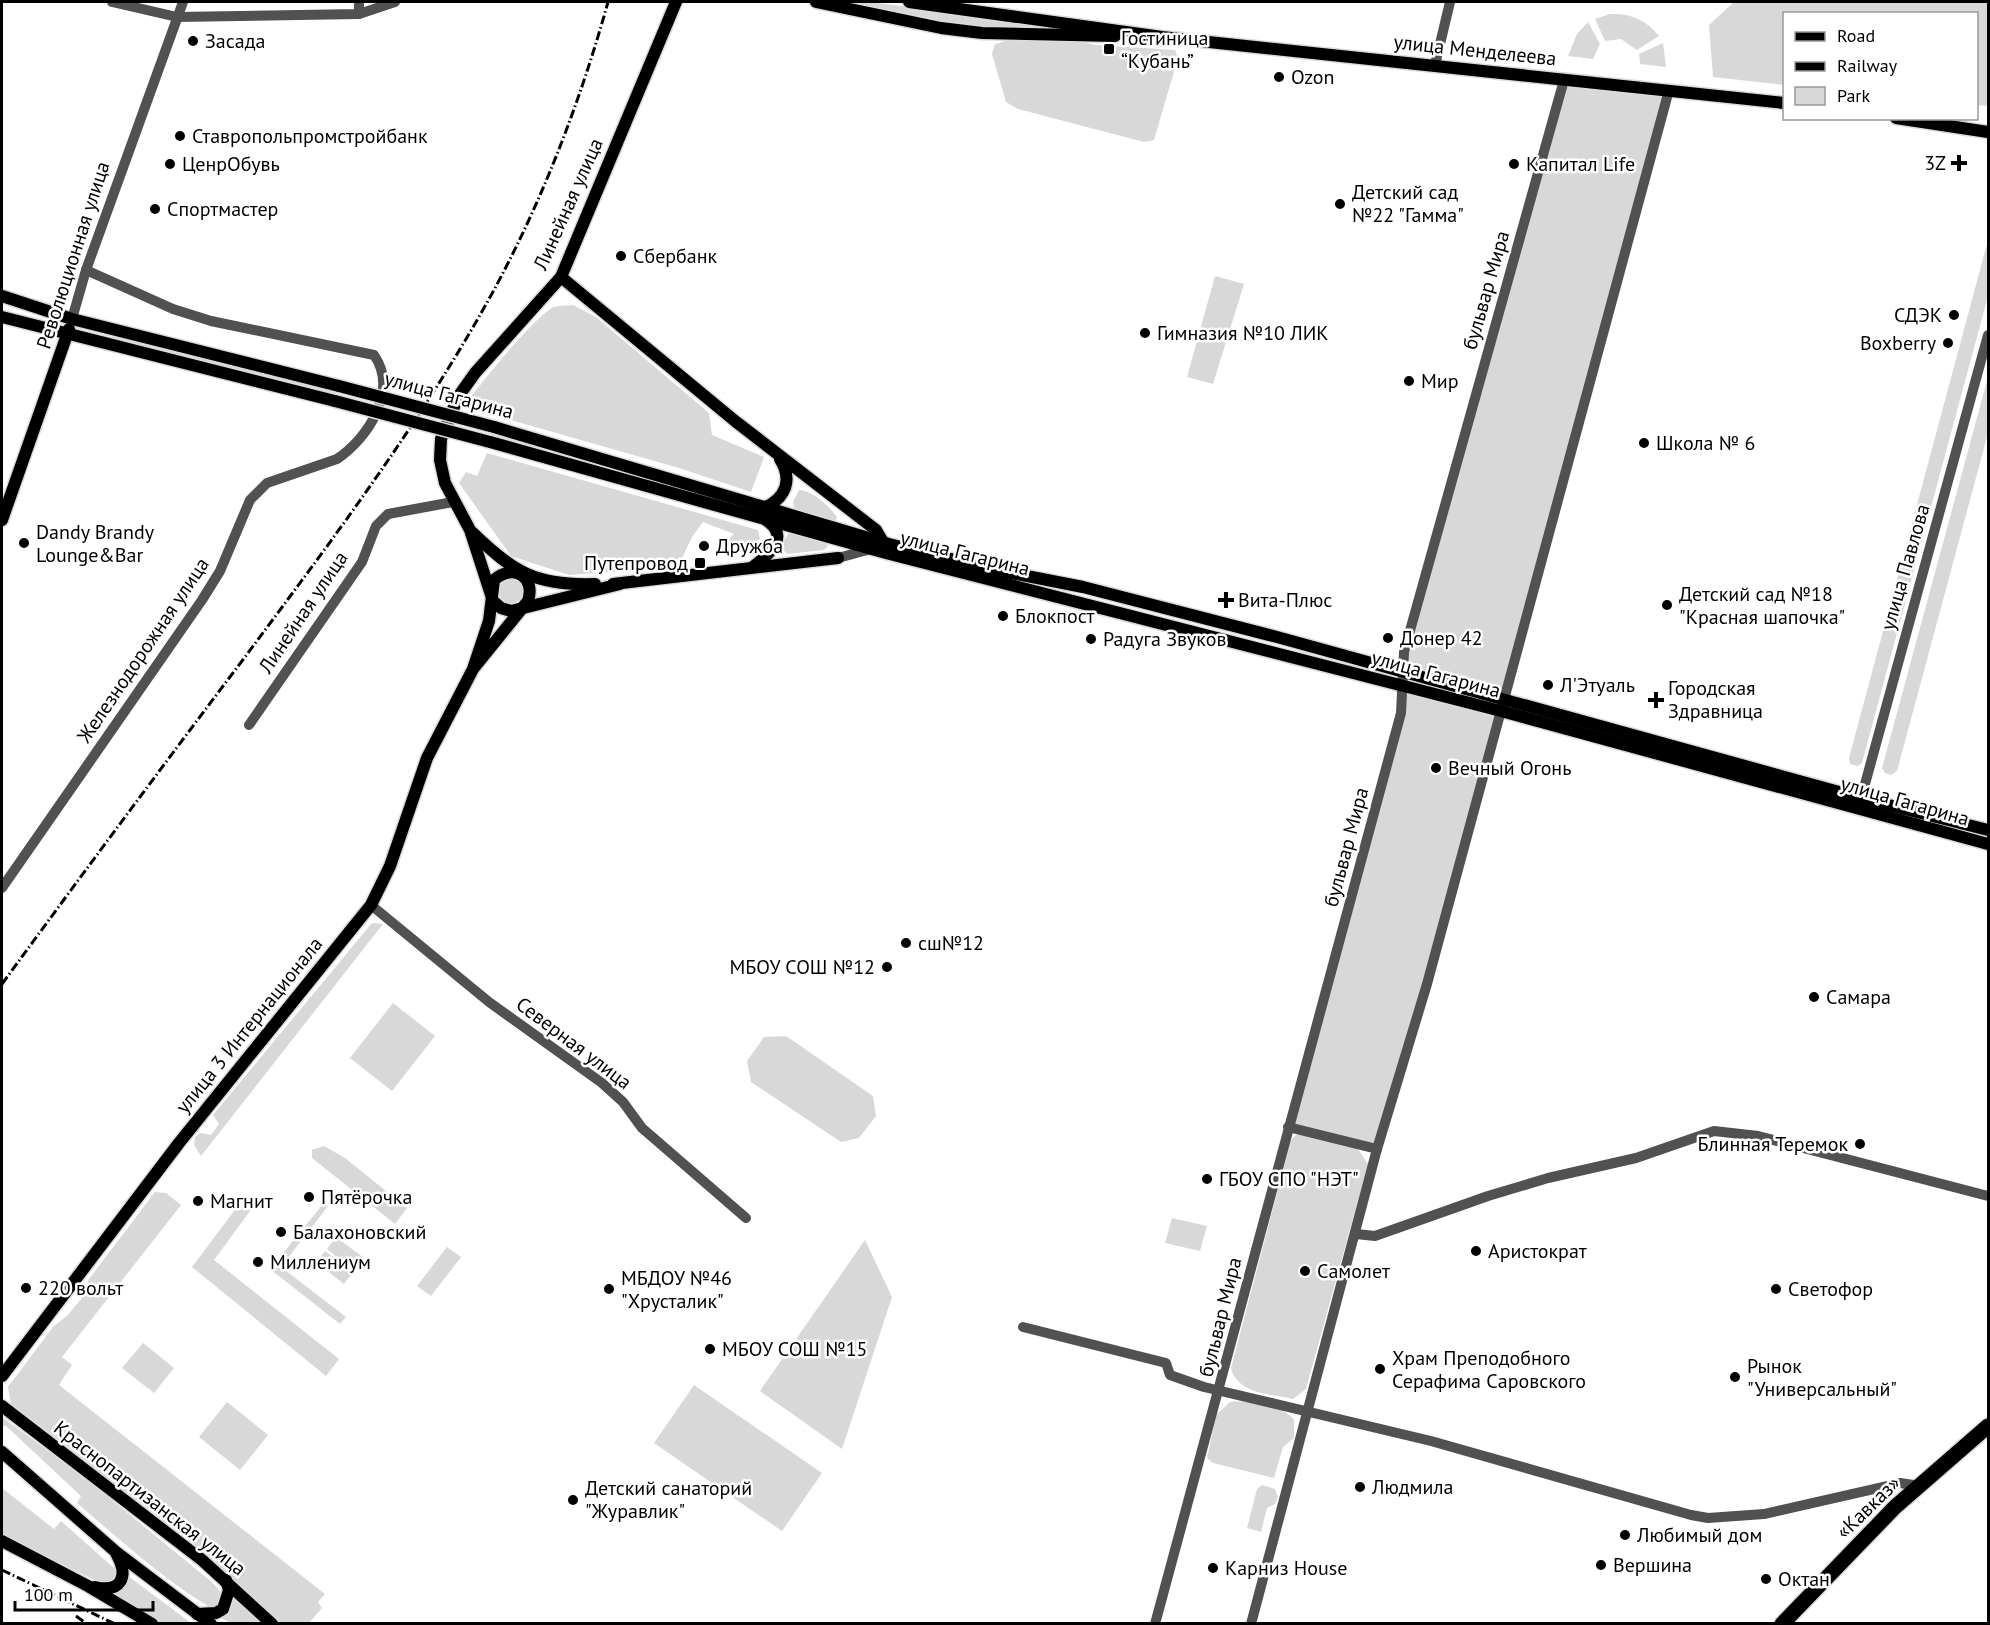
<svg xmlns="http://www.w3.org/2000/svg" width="1990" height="1625" font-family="'PT Sans',sans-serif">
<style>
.green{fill:#d8d8d8}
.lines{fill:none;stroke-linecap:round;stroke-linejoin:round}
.major-casing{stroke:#dbdbdb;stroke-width:15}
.highway-casing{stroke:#dbdbdb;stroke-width:18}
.minor{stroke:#515151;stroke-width:10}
.major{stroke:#000;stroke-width:12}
.highway{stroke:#000;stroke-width:15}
.rail{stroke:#000;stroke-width:3;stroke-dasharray:9 3 1.5 3;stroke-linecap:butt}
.major-bridge-casing{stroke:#dbdbdb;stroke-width:15;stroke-linecap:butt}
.major-bridge{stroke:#000;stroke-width:12}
.poi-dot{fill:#000;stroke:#fff;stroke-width:2}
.labels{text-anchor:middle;stroke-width:5;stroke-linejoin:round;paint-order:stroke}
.poi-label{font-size:20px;fill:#000;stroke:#fff;text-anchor:start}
.street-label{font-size:20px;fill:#000;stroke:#fff}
</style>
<rect width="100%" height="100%" fill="#fff"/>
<g class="green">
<path d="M836 2H870L1054 26V29H971Z"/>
<path d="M1734 2H1988V106L1977 105 1976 14H1784V85L1713 77 1709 25Z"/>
<path d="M1610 14C1631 13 1646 20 1659 36L1637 50 1621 39 1605 41 1595 19Z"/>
<path d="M1588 22 1600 44 1593 59 1568 56 1577 34Z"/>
<path d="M1066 39 1096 45 1175 50 1178 58 1154 140 1144 142 1018 109 1006 102 992 54 995 44 1009 40Z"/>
<path d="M1663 43 1666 67 1640 64 1639 54Z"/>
<path d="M1564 80 1669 90 1377 1149 1288 1127 1401 714V678Z"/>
<path d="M1988 240V296L1862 763 1858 766 1850 764 1849 758Z"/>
<path d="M1215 276 1244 284 1213 384 1187 377Z"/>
<path d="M573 305 596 317 709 413 712 435 764 457 751 492 679 468 497 416 496 401 478 399 466 404C478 386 538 313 554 307 560 305 567 306 573 305Z"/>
<path d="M115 335 336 390 335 396 113 341Z"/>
<path d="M1988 377V433L1897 771 1891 775 1885 773 1882 768Z"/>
<path d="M493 432 738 504 737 507 492 437Z"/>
<path d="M487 453 758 530 760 539 742 552H716L734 534 703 522 692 537 682 558 626 571 569 575 511 556 459 483 466 472 477 476Z"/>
<path d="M799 490C812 490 830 507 837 517L835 522 795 511 793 502Z"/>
<path d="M794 533 824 541 828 546 824 550 787 554 781 547 788 534Z"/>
<circle cx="511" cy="591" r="12"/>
<path d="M372 923 383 924 201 1156 194 1145 195 1137 200 1133 211 1135 219 1124 213 1115Z"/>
<path d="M393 1003 435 1036 392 1091 350 1058Z"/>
<path d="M786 1036 873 1096 876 1116 859 1138 841 1142 751 1082 747 1061 764 1037Z"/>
<path d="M1302 1134 1358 1149 1368 1164 1306 1389 1293 1399C1271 1394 1237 1394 1231 1368L1291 1140 1296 1135Z"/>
<path d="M324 1146 345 1158 407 1208 395 1224 312 1158V1150Z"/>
<path d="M155 1192 166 1193 181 1205 62 1357 72 1365 59 1385 325 1594 318 1602 322 1608 309 1623H277L77 1454 11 1404 8 1387 53 1327 68 1315 81 1299 89 1279Z"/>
<path d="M240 1203 250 1211 214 1260 339 1359 326 1376 192 1267Z"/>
<path d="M324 1203 328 1206 281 1267 346 1317 340 1324 270 1269Z"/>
<path d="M1172 1218 1207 1226 1200 1251 1165 1243Z"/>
<path d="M336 1237 364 1258 354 1271 327 1249Z"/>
<path d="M865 1240 892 1297 842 1449 760 1391Z"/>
<path d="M447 1247 461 1257 431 1296 417 1286Z"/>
<path d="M325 1251 353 1272 344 1284 317 1263Z"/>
<path d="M143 1343 174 1368 154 1393 122 1368Z"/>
<path d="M694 1385 822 1473 782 1531 654 1443Z"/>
<path d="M227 1402 268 1435 240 1470 199 1437Z"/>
<path d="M1230 1402C1247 1400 1283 1405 1294 1420V1438L1283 1447 1274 1478 1213 1463 1207 1458 1216 1415Z"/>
<path d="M2 1417 86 1479 213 1583 223 1595 219 1606 211 1608C163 1579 120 1540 77 1503L81 1496 5 1425 2 1428Z"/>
<path d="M1262 1485 1275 1489 1278 1497 1275 1504 1267 1508 1261 1532 1247 1528 1257 1489Z"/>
<path d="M2 1488 54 1529 61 1521 116 1570 114 1582 103 1584 2 1535Z"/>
<path d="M128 1576 191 1623H157L112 1593 124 1587Z"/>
<path d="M233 1594 266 1623H231L221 1618 230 1607Z"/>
</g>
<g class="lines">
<defs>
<g id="major">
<path d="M816 2 941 28 982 33 1115 36"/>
<path d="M909 2 1162 37 1784 103"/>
<path d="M1896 118 1988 132"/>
<path d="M561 277 735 421 876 530 883 542"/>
<path d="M2 296 72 319 339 386"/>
<path d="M2 317 335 401"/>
<path d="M494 427 889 544 1001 571 1083 587 1277 637 1861 798 1988 830"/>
<path d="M490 442 886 553 1501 711 1988 844"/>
<path d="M764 508C786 498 793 480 780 459"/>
<path d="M2 520 69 329"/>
<path d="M473 533C514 573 537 586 595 584"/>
<path d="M754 566C771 553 790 536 766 520"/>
<path d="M613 584 838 558"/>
<path d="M620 584 511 611 501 608 493 601 470 530 445 483 440 460 441 439 458 397 475 373 561 277 676 2"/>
<path d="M2 1376 179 1143 371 905 390 866 427 758 473 669 489 621 494 580C513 563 536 576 528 601L473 669"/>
<path d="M2 1406 202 1560 272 1624"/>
<path d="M2 1452 116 1552 211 1624"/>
<path d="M2 1541 88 1586 152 1624"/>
<path d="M95 1587C121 1593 129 1577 117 1555"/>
<path d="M197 1614 216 1613 223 1609 229 1590 226 1580"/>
</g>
<path id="highway" d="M1782 1624 1895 1507 1988 1426"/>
</defs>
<use href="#major" class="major-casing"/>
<use href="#highway" class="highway-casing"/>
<g class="minor">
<path d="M112 2 177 17 359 14 395 2"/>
<path d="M359 14V2"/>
<path d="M1435 65 1450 2"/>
<path d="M72 319 86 270 183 2"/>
<path d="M838 558 871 549"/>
<path d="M249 725 362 562 376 526 388 514 453 502"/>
<path d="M1859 806 1988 335"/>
<path d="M2 888 202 600 220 571 250 500 267 483 337 459C368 438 399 391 374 355L211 321 173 309 86 270"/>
<path d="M371 905 489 1002 602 1083 623 1102 642 1128 746 1218"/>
<path d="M1288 1127 1377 1149"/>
<path d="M1356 1234 1375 1236 1488 1196 1548 1178 1636 1158 1714 1131 1758 1136 1988 1196"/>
<path d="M1023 1327 1166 1363 1170 1375 1204 1387 1431 1441 1691 1515 1708 1518 1764 1514 1900 1483 1920 1486"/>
<path d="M1155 1624 1401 713 1404 652 1564 80"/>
<path d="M1251 1624 1377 1149 1427 984 1669 90"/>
</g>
<use href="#major" class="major"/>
<use href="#highway" class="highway"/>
<g class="rail">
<path d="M2 984C81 876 161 768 242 661 329 544 418 427 489 299 540 207 580 103 608 2"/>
<path d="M2 1570 115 1624"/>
<path d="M76 1616 87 1624"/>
</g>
<defs>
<g id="major-bridge">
<path d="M339 386 494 427"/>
<path d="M335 401 490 442"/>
</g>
</defs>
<use href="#major-bridge" class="major-bridge-casing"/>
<use href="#major-bridge" class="major-bridge"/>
</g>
<g class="poi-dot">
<circle cx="193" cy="41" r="6"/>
<rect x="1103" y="43" width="12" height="12" rx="3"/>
<circle cx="1279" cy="77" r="6"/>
<circle cx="180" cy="136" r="6"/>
<path d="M1956 154h6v6h6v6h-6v6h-6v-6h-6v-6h6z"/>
<circle cx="170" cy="164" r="6"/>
<circle cx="1514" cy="164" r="6"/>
<circle cx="1340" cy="204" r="6"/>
<circle cx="155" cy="209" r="6"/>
<circle cx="621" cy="256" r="6"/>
<circle cx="1954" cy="315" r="6"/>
<circle cx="1145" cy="333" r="6"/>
<circle cx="1948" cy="343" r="6"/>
<circle cx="1409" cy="381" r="6"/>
<circle cx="1644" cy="443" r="6"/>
<circle cx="24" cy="543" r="6"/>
<circle cx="704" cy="546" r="6"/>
<rect x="694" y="557" width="12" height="12" rx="3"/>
<path d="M1223 591h6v6h6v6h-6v6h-6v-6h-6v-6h6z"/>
<circle cx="1667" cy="605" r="6"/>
<circle cx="1003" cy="616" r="6"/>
<circle cx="1388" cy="638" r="6"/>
<circle cx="1091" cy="639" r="6"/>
<circle cx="1548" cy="685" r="6"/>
<path d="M1653 691h6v6h6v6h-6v6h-6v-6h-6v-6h6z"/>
<circle cx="1436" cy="768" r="6"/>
<circle cx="906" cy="943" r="6"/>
<circle cx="887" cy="967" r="6"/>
<circle cx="1814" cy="997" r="6"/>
<circle cx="1860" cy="1144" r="6"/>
<circle cx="1207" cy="1179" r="6"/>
<circle cx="309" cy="1197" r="6"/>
<circle cx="198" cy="1201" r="6"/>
<circle cx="281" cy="1232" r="6"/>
<circle cx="1476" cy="1251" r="6"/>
<circle cx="258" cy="1262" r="6"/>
<circle cx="1305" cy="1271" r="6"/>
<circle cx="26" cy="1288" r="6"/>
<circle cx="609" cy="1289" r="6"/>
<circle cx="1776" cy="1289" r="6"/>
<circle cx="710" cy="1349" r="6"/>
<circle cx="1380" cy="1369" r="6"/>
<circle cx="1735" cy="1377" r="6"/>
<circle cx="1360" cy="1487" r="6"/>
<circle cx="573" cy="1500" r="6"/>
<circle cx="1625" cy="1535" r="6"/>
<circle cx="1601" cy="1565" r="6"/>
<circle cx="1213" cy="1568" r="6"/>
<circle cx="1766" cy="1579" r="6"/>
</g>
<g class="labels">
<g class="poi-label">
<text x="1121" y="45">Гостиница<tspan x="1121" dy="23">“Кубань”</tspan></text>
<text x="205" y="48">Засада</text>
<text x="1291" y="84">Ozon</text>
<text x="192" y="143">Ставропольпромстройбанк</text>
<text x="1946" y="170" text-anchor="end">3Z</text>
<text x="182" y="171">ЦенрОбувь</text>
<text x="1526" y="171">Капитал Life</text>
<text x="1352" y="199">Детский сад<tspan x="1352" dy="23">№22 "Гамма"</tspan></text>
<text x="167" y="216">Спортмастер</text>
<text x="633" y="263">Сбербанк</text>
<text x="1942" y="322" text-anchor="end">СДЭК</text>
<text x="1157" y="340">Гимназия №10 ЛИК</text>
<text x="1936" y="350" text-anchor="end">Boxberry</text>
<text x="1421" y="388">Мир</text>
<text x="1656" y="450">Школа № 6</text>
<text x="36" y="539">Dandy Brandy<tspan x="36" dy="23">Lounge&amp;Bar</tspan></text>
<text x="716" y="553">Дружба</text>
<text x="688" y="570" text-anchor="end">Путепровод</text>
<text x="1679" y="601">Детский сад №18<tspan x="1679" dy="23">"Красная шапочка"</tspan></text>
<text x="1238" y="607">Вита-Плюс</text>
<text x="1015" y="623">Блокпост</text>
<text x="1400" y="645">Донер 42</text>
<text x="1103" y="646">Радуга Звуков</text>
<text x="1560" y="692">Л'Этуаль</text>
<text x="1668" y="695">Городская<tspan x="1668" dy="23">Здравница</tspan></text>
<text x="1448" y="775">Вечный Огонь</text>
<text x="918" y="950">сш№12</text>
<text x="875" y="974" text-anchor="end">МБОУ СОШ №12</text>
<text x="1826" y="1004">Самара</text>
<text x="1848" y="1151" text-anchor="end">Блинная Теремок</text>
<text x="1219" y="1186">ГБОУ СПО "НЭТ"</text>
<text x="321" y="1204">Пятёрочка</text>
<text x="210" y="1208">Магнит</text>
<text x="293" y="1239">Балахоновский</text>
<text x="1488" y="1258">Аристократ</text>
<text x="270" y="1269">Миллениум</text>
<text x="1317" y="1278">Самолет</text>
<text x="621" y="1285">МБДОУ №46<tspan x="621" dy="23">"Хрусталик"</tspan></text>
<text x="38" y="1295">220 вольт</text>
<text x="1788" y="1296">Светофор</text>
<text x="722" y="1356">МБОУ СОШ №15</text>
<text x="1392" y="1365">Храм Преподобного<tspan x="1392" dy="23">Серафима Саровского</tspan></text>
<text x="1747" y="1373">Рынок<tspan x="1747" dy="23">"Универсальный"</tspan></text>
<text x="1372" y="1494">Людмила</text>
<text x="585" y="1495">Детский санаторий<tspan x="585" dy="23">"Журавлик"</tspan></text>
<text x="1637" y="1542">Любимый дом</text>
<text x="1613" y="1572">Вершина</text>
<text x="1225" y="1575">Карниз House</text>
<text x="1778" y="1586">Октан</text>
</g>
<g class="street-label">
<text transform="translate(1475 50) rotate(6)" y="7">улица Менделеева</text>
<text transform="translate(568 204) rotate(-66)" y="7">Линейная улица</text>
<text transform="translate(73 255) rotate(-72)" y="7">Революционная улица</text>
<text transform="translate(1486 290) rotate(-74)" y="7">бульвар Мира</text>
<text transform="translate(449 395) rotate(15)" y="7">улица Гагарина</text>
<text transform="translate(965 553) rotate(14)" y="7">улица Гагарина</text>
<text transform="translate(1905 567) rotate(-74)" y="7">улица Павлова</text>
<text transform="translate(303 612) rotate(-56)" y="7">Линейная улица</text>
<text transform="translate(143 650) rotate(-56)" y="7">Железнодорожная улица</text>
<text transform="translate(1436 674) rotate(15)" y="7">улица Гагарина</text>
<text transform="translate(1905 801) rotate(16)" y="7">улица Гагарина</text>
<text transform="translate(1346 847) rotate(-75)" y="7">бульвар Мира</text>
<text transform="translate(249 1025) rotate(-51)" y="7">улица 3 Интернационала</text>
<text transform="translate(574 1043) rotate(37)" y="7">Северная улица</text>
<text transform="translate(1220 1317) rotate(-76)" y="7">бульвар Мира</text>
<text transform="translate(150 1498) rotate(38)" y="7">Краснопартизанская улица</text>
<text transform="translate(1868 1507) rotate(-44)" y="7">«Кавказ»</text>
</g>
</g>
<rect width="1990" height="1625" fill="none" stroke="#000000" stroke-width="6"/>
<rect x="1783" y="12" width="195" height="108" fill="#ffffff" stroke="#999999" stroke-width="1.5"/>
<rect x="1795" y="32" width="30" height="9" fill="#000000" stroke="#999999" stroke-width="1.5"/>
<text x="1837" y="42" font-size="18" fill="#000000">Road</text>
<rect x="1795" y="62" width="30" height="9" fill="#000000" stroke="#999999" stroke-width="1.5"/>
<text x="1837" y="72" font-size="18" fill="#000000">Railway</text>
<rect x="1795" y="87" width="30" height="18" fill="#d8d8d8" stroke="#999999" stroke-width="1.5"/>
<text x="1837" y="102" font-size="18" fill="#000000">Park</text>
<path d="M15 1601v9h138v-9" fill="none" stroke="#000000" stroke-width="3"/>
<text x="24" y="1601" font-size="18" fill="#000000" stroke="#ffffff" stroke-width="4.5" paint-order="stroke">100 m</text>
</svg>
